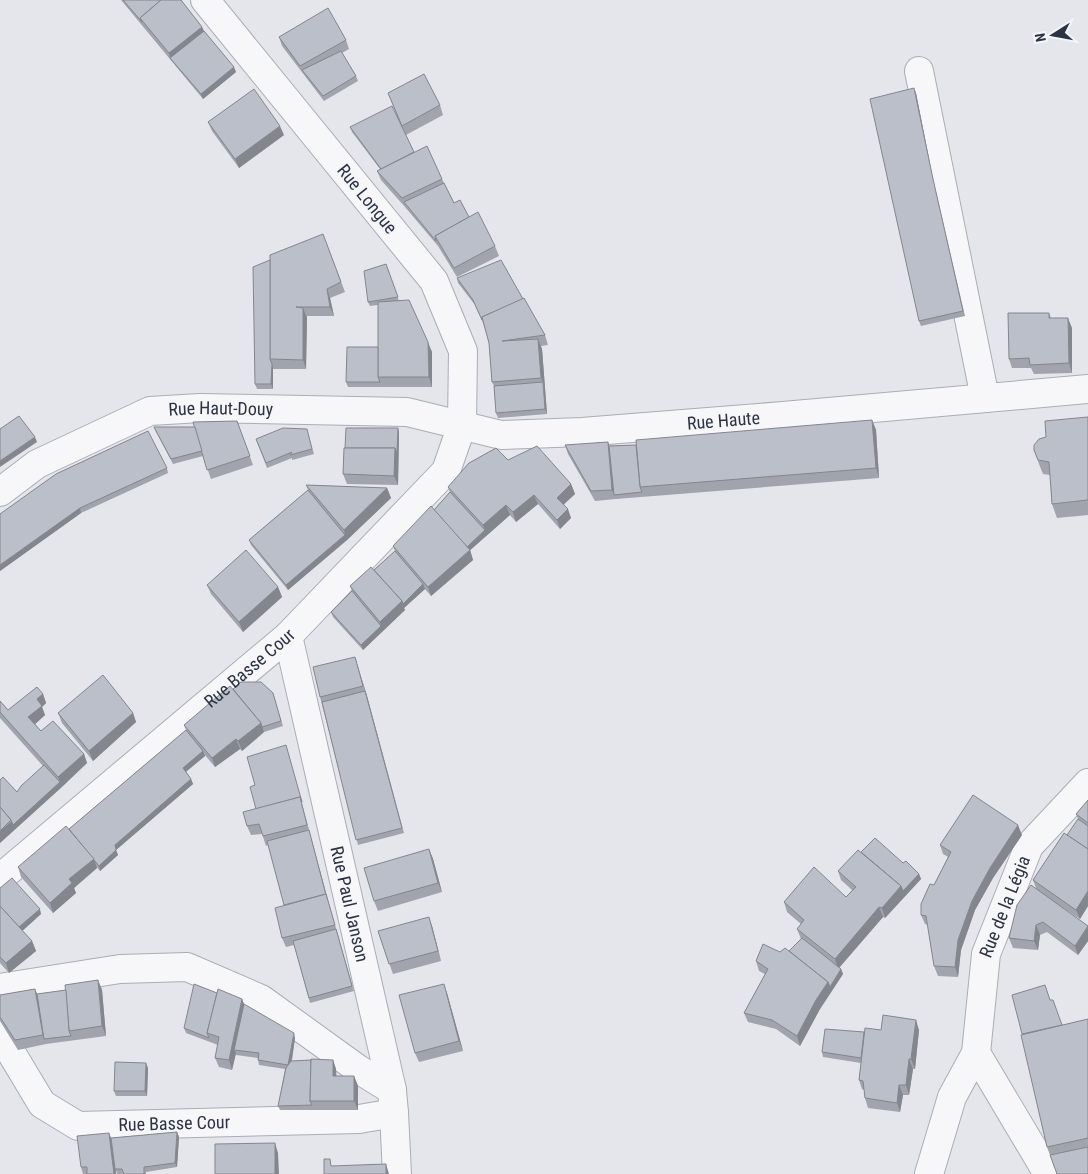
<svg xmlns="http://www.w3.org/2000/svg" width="1088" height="1174" font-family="'Roboto Condensed',sans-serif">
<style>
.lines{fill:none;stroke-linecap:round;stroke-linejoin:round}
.minor-casing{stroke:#a9adb6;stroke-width:30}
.minor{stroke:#f7f7fa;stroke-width:28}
.wall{fill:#a1a4ad}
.shaded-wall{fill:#83868d}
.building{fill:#bbbfc9;stroke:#83868d}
.labels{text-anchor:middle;stroke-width:4;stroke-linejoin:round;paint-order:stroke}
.street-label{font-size:18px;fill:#2b3344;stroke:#f4f5f9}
</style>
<rect width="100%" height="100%" fill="#e4e6ec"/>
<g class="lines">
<defs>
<g id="minor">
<path d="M919 71 985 398"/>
<path id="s1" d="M0 492 37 464 150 411 200 408 407 412 501 435 582 432 783 416 1088 389"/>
<path id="s2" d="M288 636 392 1090 394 1113 397 1174"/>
<path id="s3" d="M0 878 288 636 446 471 462 425 463 351 434 281 205 0"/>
<path d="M0 988 120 969 187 967 261 999 358 1069 392 1090"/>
<path id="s4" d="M0 1034 42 1104 78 1126 359 1119 394 1113"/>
<path d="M976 1053 1048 1174"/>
<path id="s5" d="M929 1174 952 1097 976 1053 986 954 1029 846 1088 783"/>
</g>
</defs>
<use href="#minor" class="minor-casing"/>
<use href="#minor" class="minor"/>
</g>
<g class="wall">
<path d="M121 0H181L202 27 204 31 236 72 203 99Z"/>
<path d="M279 37 346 40 349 49 342 53 356 76 358 81 324 101 282 46Z"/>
<path d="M388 93 440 105 443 115 406 135 414 152 442 179 454 203 469 217 495 246 499 256 457 277 438 246 405 207 381 180 377 171 380 169 352 132 350 127 401 125Z"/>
<path d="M916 93 934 184 965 316 921 326 919 321Z"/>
<path d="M208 122 284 135 239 168 212 131Z"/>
<path d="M323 234 345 292 330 298 334 316H307L306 369H273V389H257L255 384 270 260Z"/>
<path d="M386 264 399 301 432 352V387H348L346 382 378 347V305L370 306 368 302Z"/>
<path d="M457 278 523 299 545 335 548 345 541 346 542 349 547 414 498 418 496 413 494 386 492 382 489 343 483 323 475 305 458 283Z"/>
<path d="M1049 313 1051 318 1072 328V373L1034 374 1031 368H1012L1009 359Z"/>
<path d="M1088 417V515L1057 518 1052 504 1050 475 1043 474 1039 464 1034 450 1046 437Z"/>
<path d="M872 420 876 430 879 478 616 499 595 501 568 454 565 445 608 442 609 446 636 445Z"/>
<path d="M237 421 253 465 211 479 203 456 173 464 156 432 154 427H195Z"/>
<path d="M398 428 399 433 398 485 347 484 343 474 345 448Z"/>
<path d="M308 434 314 454 292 460V458L267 468 256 439Z"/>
<path d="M508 460 571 484 575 494 564 504 571 518 560 529 538 504 516 522 510 515 470 550 473 560 431 596 425 589 404 608 405 610 363 650 333 617 331 612 352 591 350 586 374 570 395 551 393 546 434 510 450 492 448 487Z"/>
<path d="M167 468 168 473 81 513 0 571V514Z"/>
<path d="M306 485 387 488 391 498 347 540 288 590 251 545 249 540 308 490Z"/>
<path d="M207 585 278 587 282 597 243 632 211 594Z"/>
<path d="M355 657 367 696 404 833 358 845 320 697Z"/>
<path d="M233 689 273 693 283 726 264 732 242 751 240 749 215 767 204 754 205 756 186 772 191 779 193 784 116 850 118 855 100 871 96 866 97 868 74 888 76 893 53 913 21 877 18 867 69 829 186 730 184 725Z"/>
<path d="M43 694 46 703 42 707 45 715 35 724 41 731 84 754 87 763 0 843V780L17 792 43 766 0 718V701L8 710Z"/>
<path d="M58 713H133L136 722 93 761 62 723Z"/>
<path d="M286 745 329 904 354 991 310 1003 294 945 286 947 282 938 284 905 268 845 266 846 262 834 251 835 247 826 256 809 255 785Z"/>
<path d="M1088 800V906L1080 919 1051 900 1088 926V941L1078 955 1047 932 1040 935 1038 950 1013 948 1009 938 1036 888 1033 880 1067 835 1078 819 1076 814Z"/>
<path d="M1022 835 993 878 975 910 961 950 958 977 938 976 934 966 928 925 925 924 921 915 934 885 948 857 943 854 940 845Z"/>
<path d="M429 849 433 859 442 892 378 911 374 901Z"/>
<path d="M861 852 903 863 919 874 921 879 885 918 883 917 839 968 841 969 843 974 820 1009 800 1046 776 1029 748 1022 744 1013 765 974 759 971 756 961 780 952 789 951 801 939 797 929 801 924 787 912 784 902 846 897 852 890 841 880 838 871Z"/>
<path d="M0 888 41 914 22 931 32 941 36 951 9 973 0 963Z"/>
<path d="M432 926 441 961 393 974 378 931Z"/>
<path d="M98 980 102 990 106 1036 46 1044 18 1050 0 1021V995L35 989 37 994 66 990Z"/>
<path d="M217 993 242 999 244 1004 295 1038 292 1061 333 1060 336 1069V1076H354L358 1086V1110H280L278 1106 285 1069 259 1065 258 1060V1058L236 1055V1053L232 1070 219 1067 215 1058 218 1045 186 1033 184 1028Z"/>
<path d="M447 993 463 1051 419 1062 415 1053Z"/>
<path d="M1050 1000 1062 1025 1088 1019V1174H1057L1047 1147 1022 1034Z"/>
<path d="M881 1030H919L915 1069H913L909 1095H903L900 1112 868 1108 865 1098 864 1090 862 1089 859 1080 861 1063 823 1057 822 1052 864 1032Z"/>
<path d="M148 1068 147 1096H116L114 1091Z"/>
<path d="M177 1132 179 1137 177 1167 146 1172V1174H117L116 1170V1174H83L81 1167 109 1133 111 1138Z"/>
</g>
<g class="shaded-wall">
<path d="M202 27 206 36 170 58 169 53Z"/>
<path d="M234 67 236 72 203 99 201 94Z"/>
<path d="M914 88 916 93 934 184 965 316 933 179Z"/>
<path d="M280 126 284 135 239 168 235 159Z"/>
<path d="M327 289 330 298 334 316 330 307Z"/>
<path d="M303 308 307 318 306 369 303 360Z"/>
<path d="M1068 318 1072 328V373L1069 363Z"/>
<path d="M538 339 542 349 547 414 545 409 543 382 541 378Z"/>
<path d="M428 342 432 352V387L429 377Z"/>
<path d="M272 364 273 369V389L271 384Z"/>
<path d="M872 420 876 430 879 478 876 468Z"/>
<path d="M398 428 399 433 398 485 394 476 395 448Z"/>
<path d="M35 437 37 442 0 467V461Z"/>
<path d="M608 442 611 451 614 495 612 490Z"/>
<path d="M571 484 575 494 561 507 557 498Z"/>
<path d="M387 488 391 498 347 540 288 590 286 585 345 535 344 530Z"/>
<path d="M534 495 538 504 516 522 513 512Z"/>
<path d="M506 505 510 515 467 553 466 548 485 530 483 525Z"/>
<path d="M80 508 81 513 0 571V565Z"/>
<path d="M568 509 571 518 560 529 557 520Z"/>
<path d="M470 550 473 560 431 596 428 587Z"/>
<path d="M423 584 425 589 404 608 405 610 363 650 361 645 381 626 380 622 402 601Z"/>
<path d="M278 587 282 597 243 632 239 622Z"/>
<path d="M355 657 367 696 404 833 365 691Z"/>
<path d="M43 694 46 703 42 707 45 715 32 727 28 717 37 699Z"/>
<path d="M133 713 136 722 93 761 89 751Z"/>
<path d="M261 723 264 732 242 751 238 741Z"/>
<path d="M236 739 240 749 215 767 212 758Z"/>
<path d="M286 745 329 904 354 991 326 894Z"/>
<path d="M203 751 205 756 184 773 183 768Z"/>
<path d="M84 754 87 763 62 787 58 777Z"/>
<path d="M191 779 193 784 116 850 118 855 100 871 99 866 115 845Z"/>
<path d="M60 782 62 787 0 843V831Z"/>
<path d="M1018 825 1022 835 993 878 975 910 961 950 958 977 955 967 958 940 972 901 990 868Z"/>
<path d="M429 849 433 859 442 892 438 883Z"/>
<path d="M94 859 97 868 74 888 76 893 53 913 50 903 69 879Z"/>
<path d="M919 874 921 879 885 918 882 908 901 886Z"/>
<path d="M1088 891V906L1080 919 1076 910Z"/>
<path d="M879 907 883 917 838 969 835 959Z"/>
<path d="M40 909 41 914 20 933 18 928Z"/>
<path d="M429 917 432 926 441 961 438 951Z"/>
<path d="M1036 925 1040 935 1038 950 1034 941Z"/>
<path d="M1088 926V941L1078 955 1075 946Z"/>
<path d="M32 941 36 951 9 973 6 963Z"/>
<path d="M841 969 843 974 820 1009 800 1046 797 1036 816 1000 828 982Z"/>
<path d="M98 980 102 990 106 1036 102 1026Z"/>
<path d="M444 984 447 993 463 1051 459 1041Z"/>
<path d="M35 989 39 999 44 1039 43 1035Z"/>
<path d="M242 999 246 1009 234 1050 236 1053 232 1070 229 1060Z"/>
<path d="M916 1020 919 1030 915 1069 911 1059Z"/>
<path d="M294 1033 295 1038 290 1070 288 1065Z"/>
<path d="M909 1059 913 1069 909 1095 906 1085Z"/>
<path d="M333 1060 336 1069 337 1085 333 1076Z"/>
<path d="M146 1063 148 1068 147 1096 145 1091Z"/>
<path d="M354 1076 358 1086V1110L354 1101Z"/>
<path d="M899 1085 903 1095 900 1112 897 1103Z"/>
<path d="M177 1132 179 1137 177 1167 175 1163Z"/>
<path d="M109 1133 113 1143 116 1174H114Z"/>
<path d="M275 1143 278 1153 279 1174H275Z"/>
<path d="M386 1164 389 1174H386Z"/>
</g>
<g class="building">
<path d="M123 0H161L140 18 142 22Z"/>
<path d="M161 0H181L202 27 169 53 140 18Z"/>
<path d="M328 8 346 40 300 66 279 37Z"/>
<path d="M204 31 234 67 201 94 170 58Z"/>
<path d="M341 51 356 76 323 96 302 70Z"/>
<path d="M424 74 440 105 402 126 388 93Z"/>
<path d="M914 88 933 179 963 311 919 321 870 99Z"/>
<path d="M254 89 280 126 235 159 208 122Z"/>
<path d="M392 106 414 152 381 169 350 127Z"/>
<path d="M427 146 442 179 402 198 377 171Z"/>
<path d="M444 183 454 203 460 200 469 217 435 236 436 241 404 202Z"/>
<path d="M478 212 495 246 454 268 435 236Z"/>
<path d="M323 234 341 282 327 289 330 307H296L303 308V360L270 359V255Z"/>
<path d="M270 260V359L272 364 271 384H255L253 267Z"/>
<path d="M501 260 523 299 482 317V320L473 300 457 278Z"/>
<path d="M386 264 398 297 368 302 364 271Z"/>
<path d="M524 298 545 335 502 341 538 339 541 378 492 382 489 343 482 317Z"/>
<path d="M409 300 428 342 429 377H378V302Z"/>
<path d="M1008 313H1049V318H1068L1069 363 1030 365 1029 358 1009 359Z"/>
<path d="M347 347H378V377L380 382H346Z"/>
<path d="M543 382 545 409 496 413 494 386Z"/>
<path d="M19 416 35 437 0 461V429Z"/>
<path d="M1088 417V500L1052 504 1049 462 1038 460 1034 450V445L1039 439 1046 437 1045 421Z"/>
<path d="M872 420 876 468 640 487 636 440Z"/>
<path d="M237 421 250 456 207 470 193 422Z"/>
<path d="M154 427H195L202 451 171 459Z"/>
<path d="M283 428 307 429 312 449 290 455 292 452 266 463 256 439Z"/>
<path d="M346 428H398L397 453 395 448H345Z"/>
<path d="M148 431 167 468 80 508 0 565V514L56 474Z"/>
<path d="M608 442 612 490 591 491 565 445Z"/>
<path d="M636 445 640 487 642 492 614 495 609 446Z"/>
<path d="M537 446 571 484 557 498 568 509 557 520 534 495 513 512 506 505 483 525 448 487 469 463 496 448 508 460Z"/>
<path d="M344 448H395L394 476 343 474Z"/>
<path d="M306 485 387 488 344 530Z"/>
<path d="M308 490 345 535 286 585 249 540Z"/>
<path d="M450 492 485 530 467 547 434 510Z"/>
<path d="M431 506 470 550 428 587 393 546Z"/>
<path d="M246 550 278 587 239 622 207 585Z"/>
<path d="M395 551 423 584 403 604 402 601 374 570Z"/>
<path d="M371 567 402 601 380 622 350 586Z"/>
<path d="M352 591 381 626 361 645 331 612Z"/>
<path d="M355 657 363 686 320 697 313 667Z"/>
<path d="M103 675 133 713 89 751 58 713Z"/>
<path d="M241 682H261L273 693 281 721 262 727 261 723 233 689Z"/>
<path d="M230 686 261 723 238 741 236 739 212 758 184 725Z"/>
<path d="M37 687 43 694 37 699 42 706 28 717 41 731 53 721 84 754 58 777 0 712V701L8 710Z"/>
<path d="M365 691 402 828 356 840 322 702Z"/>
<path d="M186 730 203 751 183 768 191 779 115 845 116 850 99 866 69 829Z"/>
<path d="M286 745 302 802 300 797 256 809 250 787 255 785 247 757Z"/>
<path d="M44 765 60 782 13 825 11 820 0 807V780L3 777 17 792 21 786Z"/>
<path d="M973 795 1018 825 990 868 972 901 958 940 955 967 934 966 926 916 921 915V904L930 884 934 885 951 852 940 845Z"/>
<path d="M300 797 307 825 263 836 259 824 247 826 243 812Z"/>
<path d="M1088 800V823L1076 814Z"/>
<path d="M0 807 11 820 0 831Z"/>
<path d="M1078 819 1088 826V849L1067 835Z"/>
<path d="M66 826 94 859 69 879 72 883 50 903 18 867Z"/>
<path d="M309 830 327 899 326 894 284 905 267 841Z"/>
<path d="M1064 833 1088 849V891L1076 910 1033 880Z"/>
<path d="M875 838 903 863 906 861 919 874 903 891 901 886 861 852Z"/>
<path d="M429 849 438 883 374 901 364 868Z"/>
<path d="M858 850 901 886 882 908 879 907 835 959 797 929 804 920 784 902 814 867 846 897 856 887 838 871Z"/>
<path d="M12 878 40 909 19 927 0 906V888Z"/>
<path d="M1031 885 1088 926 1075 946 1043 922 1036 925 1034 941 1009 938 1017 905Z"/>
<path d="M326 894 335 925 282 938 275 908Z"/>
<path d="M0 906 32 941 6 963 0 957Z"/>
<path d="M429 917 438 951 389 964 378 931Z"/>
<path d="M336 929 352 986 309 998 293 941Z"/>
<path d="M802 938 841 969 830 987 828 982 789 951Z"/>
<path d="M763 944 780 952 785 948 828 982 816 1000 797 1036 772 1020 744 1013 768 969 756 961Z"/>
<path d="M98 980 102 1026 69 1031 65 985Z"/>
<path d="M194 984 217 993 207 1033 209 1038 184 1028Z"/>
<path d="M444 984 459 1041 415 1053 399 995Z"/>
<path d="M1045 985 1050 1000H1053L1062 1025 1022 1034 1012 995Z"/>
<path d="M35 989 43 1035 15 1040 0 1017V995Z"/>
<path d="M218 989 242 999 229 1060 215 1058 219 1037 207 1033Z"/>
<path d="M66 990 69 1031 71 1036 44 1039 37 994Z"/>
<path d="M244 1004 294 1033 288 1065 291 1061 311 1060 310 1101 312 1105 278 1106 286 1068 288 1065 258 1060 259 1053 234 1050Z"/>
<path d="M883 1015 916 1020 911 1059H909L906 1085H899L897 1103 865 1098 863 1081 859 1080 865 1028 881 1030Z"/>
<path d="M1088 1019V1138L1047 1147 1021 1035Z"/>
<path d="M825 1029 864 1032 861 1058 822 1052Z"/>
<path d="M311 1059 333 1060V1076H354V1101H310Z"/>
<path d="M115 1062 146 1063 145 1091H114Z"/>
<path d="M177 1132 175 1163 144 1167V1174H124L122 1169H115L111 1138Z"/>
<path d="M109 1133 114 1174H87V1167H81L77 1136Z"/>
<path d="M275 1143V1174H215V1144Z"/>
<path d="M1088 1147V1174H1057L1050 1155Z"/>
<path d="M324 1159H330L331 1166 386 1164V1174H324Z"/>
</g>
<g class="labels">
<g class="street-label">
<text transform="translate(367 199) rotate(51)" y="6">Rue Longue</text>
<text dy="6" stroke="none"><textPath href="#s1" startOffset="242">Rue Haut-Douy</textPath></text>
<text dy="6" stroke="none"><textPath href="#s1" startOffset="748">Rue Haute</textPath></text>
<text dy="6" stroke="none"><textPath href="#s3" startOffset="326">Rue Basse Cour</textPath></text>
<text dy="6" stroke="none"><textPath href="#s2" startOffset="275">Rue Paul Janson</textPath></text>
<text dy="6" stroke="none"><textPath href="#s5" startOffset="281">Rue de la Légia</textPath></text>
<text dy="6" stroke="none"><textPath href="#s4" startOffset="220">Rue Basse Cour</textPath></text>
</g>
</g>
<g transform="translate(1053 35) rotate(259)" stroke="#f4f5f9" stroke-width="4" paint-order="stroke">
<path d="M0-4L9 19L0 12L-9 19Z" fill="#2b3344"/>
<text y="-8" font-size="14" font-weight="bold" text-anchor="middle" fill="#2b3344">N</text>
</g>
</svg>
